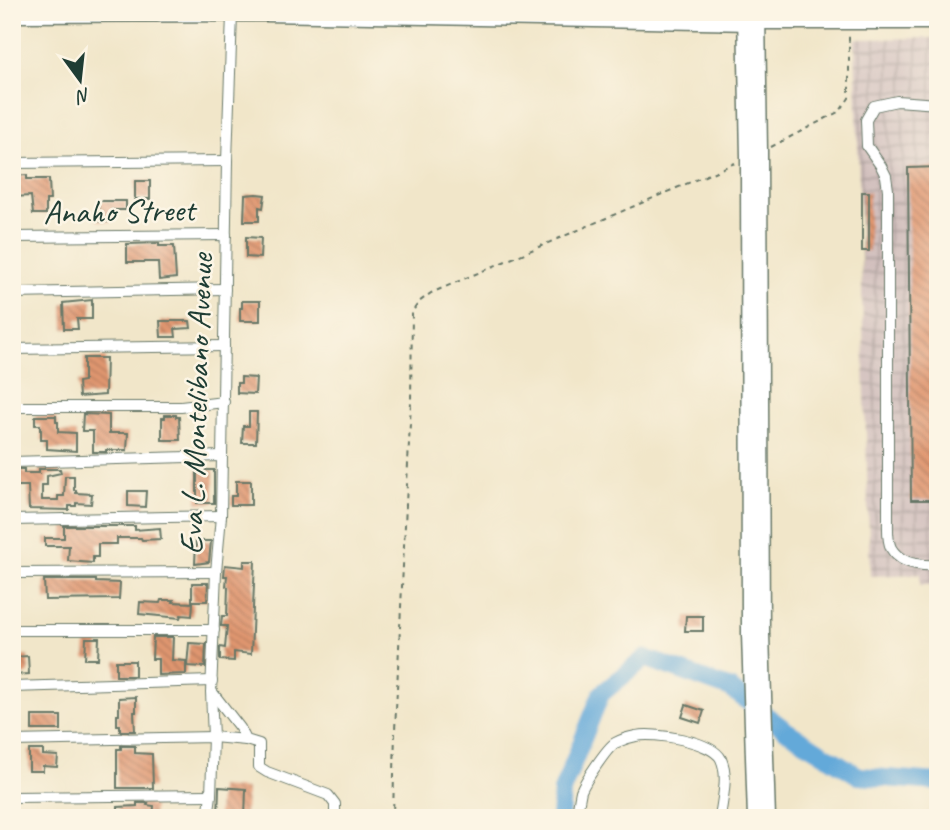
<svg xmlns="http://www.w3.org/2000/svg" width="950" height="830" font-family="Caveat,sans-serif">
<style>
.industrial{fill:url(#industrial-grid)}
.lines{fill:none;stroke-linecap:round;stroke-linejoin:round}
.river{stroke:#63a9d9;stroke-width:18}
.building{fill:url(#building-back-hatch)}
.minor-casing{stroke:#687868;stroke-width:12}
.major-casing{stroke:#687868;stroke-width:15}
.highway-casing{stroke:#687868;stroke-width:17}
.path{stroke:#687868;stroke-width:2;stroke-dasharray:5 5;stroke-linecap:butt}
.minor{stroke:#fff;stroke-width:10}
.major{stroke:#fff;stroke-width:12}
.highway{stroke:#fff;stroke-width:14}
.labels{text-anchor:middle;stroke-width:5;stroke-linejoin:round;paint-order:stroke}
.street-label{font-size:33px;fill:#1f3d34;stroke:#fcf5e5}
</style>
<defs>
<pattern id="industrial-grid" width="8" height="8" patternUnits="userSpaceOnUse" patternTransform="scale(1.75)"><rect width="8" height="8" fill="#d1bfbd"/><path d="M0 4h8M4 0v8" fill="none" stroke="#a99c9a"/></pattern>
<pattern id="building-back-hatch" width="6" height="6" patternUnits="userSpaceOnUse" patternTransform="scale(1.75)"><rect width="6" height="6" fill="#e09670"/><path d="M-1 5l2 2M0 0l6 6M5-1l2 2" fill="none" stroke="#b57c5d"/></pattern>
</defs>
<rect width="100%" height="100%" fill="#fcf5e5"/>
<filter id="ink" filterUnits="userSpaceOnUse"><feTurbulence type="fractalNoise" baseFrequency=".0143" numOctaves="2"/><feDisplacementMap in="SourceGraphic" scale="14" xChannelSelector="R" yChannelSelector="G"/><feConvolveMatrix kernelMatrix="1 2 1 2 8 2 1 2 1" color-interpolation-filters="sRGB"/></filter>
<filter id="wash" filterUnits="userSpaceOnUse"><feTurbulence type="fractalNoise" baseFrequency=".00686" numOctaves="4" result="noise"/><feDisplacementMap in="SourceGraphic" scale="28" xChannelSelector="R" yChannelSelector="G"/><feGaussianBlur stdDeviation="1.57" result="paint"/><feColorMatrix in="noise" values="0 0 0 0 0 0 0 0 0 0 0 0 0 0 0 0 0 1.4 0 .05"/><feComposite in="paint" operator="in"/></filter>
<g filter="url(#wash)">
<rect width="100%" height="100%" fill="#f1e6c9"/>
<path class="industrial" d="M938 38V585H920V574L870 576 855 39Z"/>
<g class="lines">
<path class="river" d="M560 818 562 791 601 694 645 658 731 689 787 731 859 776 938 782"/>
</g>
<g id="blocks">
<g class="building">
<path d="M938 167V500H911L908 168Z"/>
<path d="M27 175V179H49L50 200H46V214H33L31 196 12 197V176Z"/>
<rect x="135" y="181" width="15" height="18"/>
<rect x="862" y="192" width="7" height="59"/>
<path d="M256 194 265 195 263 208 259 207V221H244L245 195Z"/>
<path d="M99 201H126V210H112V222L97 221Z"/>
<path d="M246 237 261 238 260 258 246 257Z"/>
<path d="M159 243V246H174L176 278 159 280 158 262H127V244Z"/>
<path d="M92 300V319H77L78 329H64L63 303Z"/>
<path d="M242 301H260V321H240V308H242Z"/>
<path d="M160 321H190L191 328 175 329 176 337H161Z"/>
<path d="M84 358H106L105 395 79 397 78 382 84 381Z"/>
<path d="M241 377 256 378 255 394 237 393V383H241Z"/>
<path d="M249 412H257L256 443H242L243 426H249Z"/>
<path d="M83 414 109 415V433H128L127 450H106V452H93V431H82Z"/>
<path d="M165 415H176V417H179L180 440H162V418H165Z"/>
<path d="M35 416H56V422H58V432L76 433V451L47 449V440H41V430H40V425H35Z"/>
<path d="M12 469H24V473H39V469H60L61 473 47 476V485H42V500H58V496H64L65 476H74V490H76V493L92 494 91 504 76 503V506H69V510L29 509 28 486H12Z"/>
<rect x="197" y="470" width="17" height="33"/>
<path d="M236 481H251V505H231V496H236Z"/>
<path d="M128 491H146L145 507 128 506Z"/>
<path d="M64 526H135V530L160 528 161 539 142 540 141 538H117V544H98V557H93V563L68 561 69 546H45V538H64Z"/>
<path d="M196 541H211L209 562 195 564Z"/>
<path d="M244 561H255L251 654 234 652V661L220 660V647L225 648 227 626H221L222 616H227L228 587 226 586 227 576H224L225 565 244 567Z"/>
<path d="M44 580H96V582L120 583 119 599 45 600Z"/>
<path d="M192 583H208L207 601H192Z"/>
<path d="M161 600H174L173 602 193 603 192 616 181 615 180 618 139 614 140 602 160 603Z"/>
<path d="M686 616H703V631H685Z"/>
<path d="M153 637H173L172 660 186 661V674L158 675V659H152Z"/>
<path d="M86 638H99L98 659H85Z"/>
<path d="M189 643 206 644 205 667 187 666Z"/>
<path d="M28 656 29 674 13 675 12 657Z"/>
<rect x="116" y="661" width="19" height="15"/>
<path d="M136 697V712H134L135 731H120V725H117V715H119V698Z"/>
<path d="M686 705 704 711 700 723 682 717Z"/>
<rect x="32" y="716" width="29" height="14"/>
<path d="M121 746H135V753L152 754 153 788H117V749H121Z"/>
<path d="M29 750H43V755L58 756 57 767 43 766V771H29Z"/>
<path d="M219 787 246 789 245 818H218Z"/>
<path d="M137 803H148L147 805 154 806 153 818H118V807L137 806Z"/>
</g>
</g>
</g>
<g filter="url(#ink)">
<use href="#blocks" fill-opacity="0" stroke="#687868" stroke-width="2"/>
<g class="lines">
<defs>
<g id="minor">
<path d="M938 104 897 101 874 106 866 120 867 146 881 166 886 176 888 190V519C888 528 887 540 891 548 900 564 922 566 938 565"/>
<path d="M12 163 227 161"/>
<path d="M12 237 226 235"/>
<path d="M12 293 225 289"/>
<path d="M12 349 224 346"/>
<path d="M12 407H181L224 402"/>
<path d="M12 462 222 456"/>
<path d="M12 520 221 516"/>
<path d="M12 573 216 572"/>
<path d="M12 630H214"/>
<path d="M12 687 212 681"/>
<path d="M212 692 240 728 246 740 259 744V767L267 772 328 795 335 804V818"/>
<path d="M12 741 213 737 246 740"/>
<path d="M12 797 211 795"/>
<path d="M208 818 211 795 213 737 211 692 216 572 221 516 227 161 232 14"/>
<path d="M576 818C578 809 579 800 581 791 585 781 607 748 615 743 621 740 630 737 636 736 654 732 712 741 721 759 729 776 722 800 720 818"/>
</g>
<path id="major" d="M758 23H938"/>
<g id="highway">
<path d="M745 12 748 157 749 634 755 818"/>
<path d="M758 12 760 152 762 634 768 818"/>
<path d="M12 15 266 14 753 23"/>
</g>
</defs>
<use href="#minor" class="minor-casing"/>
<use href="#major" class="major-casing"/>
<use href="#highway" class="highway-casing"/>
<g class="path">
<path d="M771 147 840 111 849 98V33"/>
<path d="M393 818 395 730 411 402 412 312 419 302 431 293 735 163"/>
</g>
<use href="#minor" class="minor"/>
<use href="#major" class="major"/>
<use href="#highway" class="highway"/>
</g>
</g>
<g class="labels">
<g class="street-label">
<text transform="translate(119 210) rotate(-1)" y="12">Anaho Street</text>
<text transform="translate(195 404) rotate(-88)" y="12">Eva L. Montelibano Avenue</text>
</g>
</g>
<rect width="950" height="830" fill="none" stroke="#fcf5e5" stroke-width="42"/>
<g transform="translate(80 80) rotate(165)" stroke="#fcf5e5" stroke-width="5" paint-order="stroke">
<path d="M0-5L12 26L0 18L-12 26Z" fill="#1f3d34"/>
<text y="-10" font-size="19" font-weight="bold" text-anchor="middle" fill="#1f3d34">N</text>
</g>
</svg>
